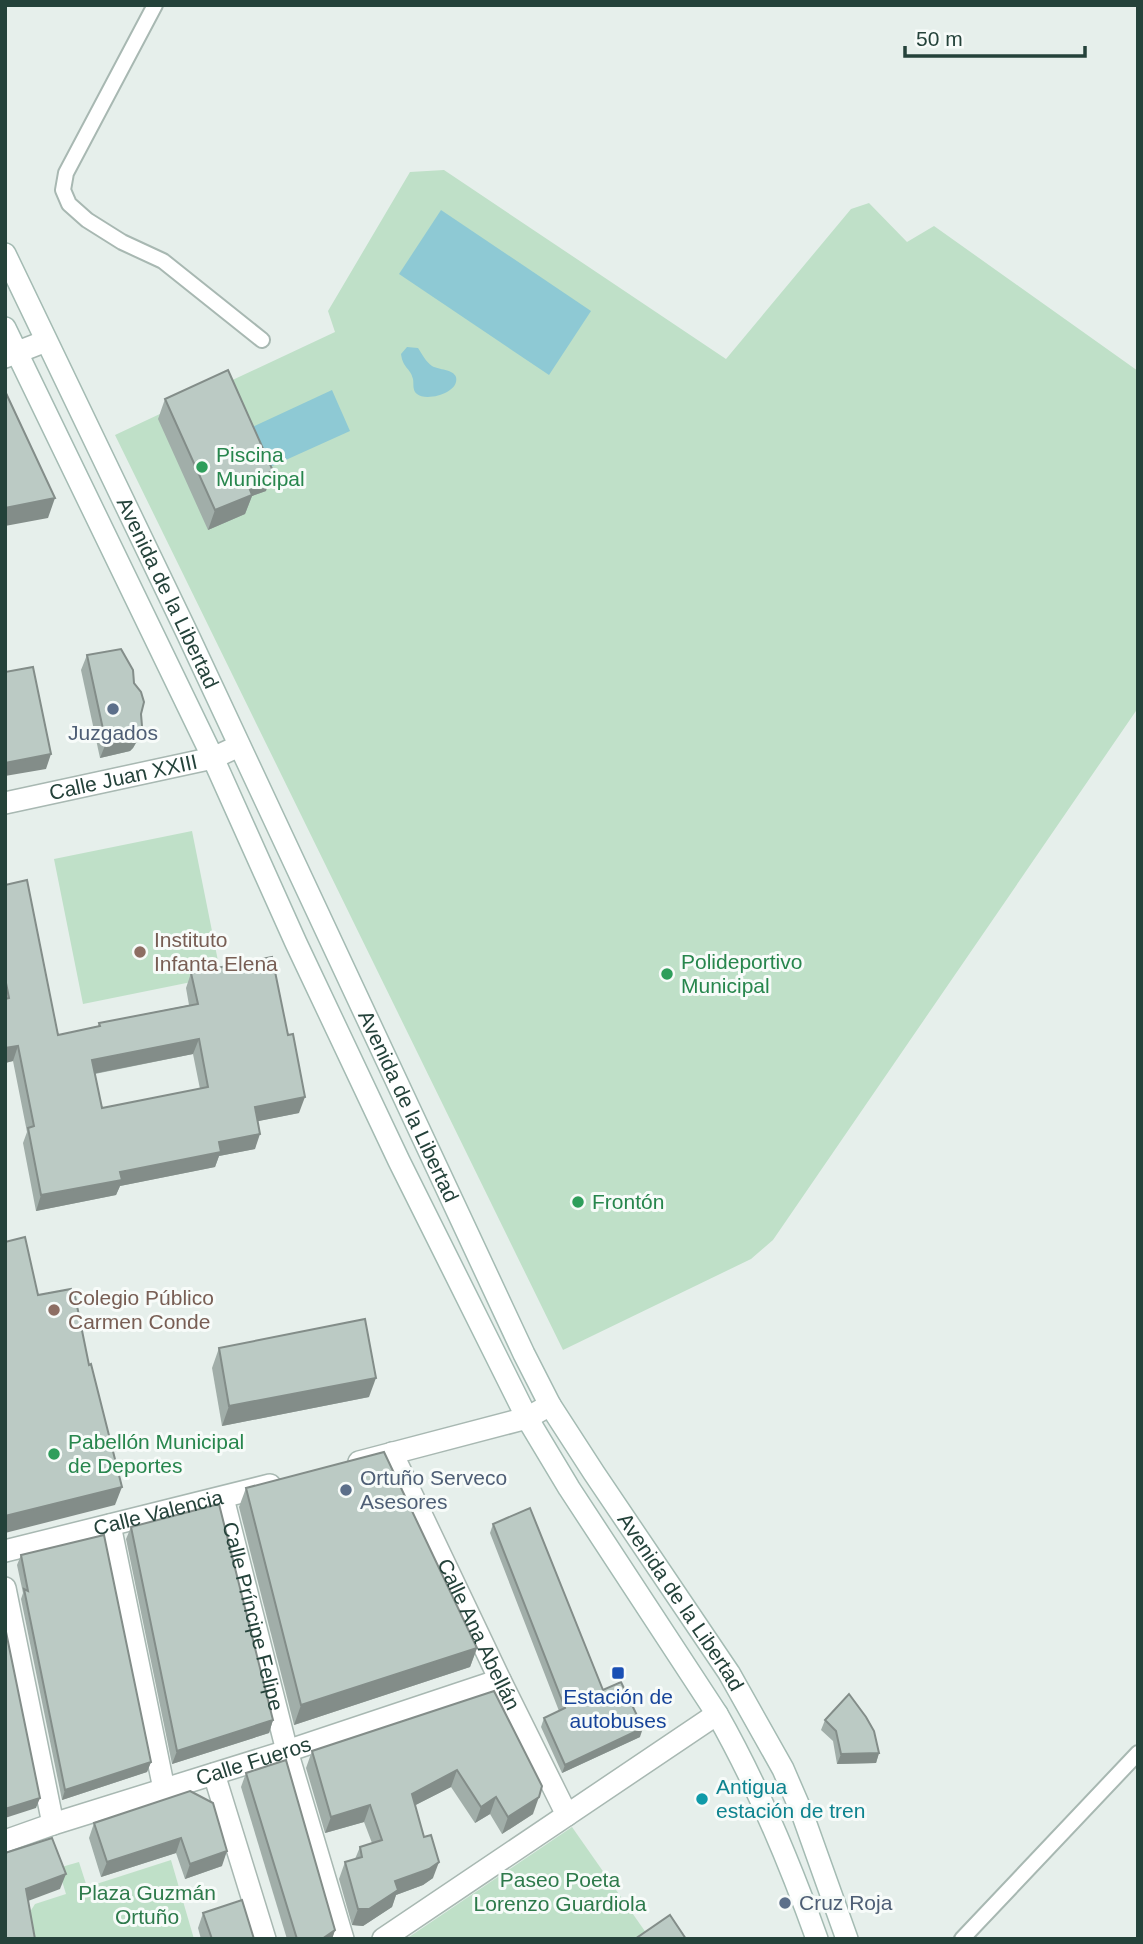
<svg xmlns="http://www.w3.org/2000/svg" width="1143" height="1944" font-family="Arial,sans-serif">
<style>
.green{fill:#bfe0c8}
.water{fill:#8ec9d4}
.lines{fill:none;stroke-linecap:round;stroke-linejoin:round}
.service-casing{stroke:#a8b8b2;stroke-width:18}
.minor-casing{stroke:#a8b8b2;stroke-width:24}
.secondary-casing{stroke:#a4bbb3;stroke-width:24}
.service{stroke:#fff;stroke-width:14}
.minor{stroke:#fff;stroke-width:21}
.secondary{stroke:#fff;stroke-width:21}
.wall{fill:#a1aea9;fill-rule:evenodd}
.shaded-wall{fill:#838d89}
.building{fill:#bbcac4;stroke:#838d89;stroke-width:2;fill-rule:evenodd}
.leisure-dot{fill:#2e9e5b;stroke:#f7fbf9;stroke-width:2.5}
.service-dot{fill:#5c6f8a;stroke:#f7fbf9;stroke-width:2.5}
.education-dot{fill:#8d6e63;stroke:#f7fbf9;stroke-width:2.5}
.transit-dot{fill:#1a4fb4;stroke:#f7fbf9;stroke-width:2.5}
.culture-dot{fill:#0f9aa8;stroke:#f7fbf9;stroke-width:2.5}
.labels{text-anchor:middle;stroke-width:6;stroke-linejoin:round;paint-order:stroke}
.leisure-label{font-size:21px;fill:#27864d;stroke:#f7fbf9;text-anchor:start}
.street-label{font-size:21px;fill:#24423a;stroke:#f7fbf9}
.service-label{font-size:21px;fill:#4e5e75;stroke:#f7fbf9;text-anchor:start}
.education-label{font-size:21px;fill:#785e54;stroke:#f7fbf9;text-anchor:start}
.transit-label{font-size:21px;fill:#164399;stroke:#f7fbf9}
.culture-label{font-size:21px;fill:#0d838f;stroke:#f7fbf9;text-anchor:start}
.park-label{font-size:21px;fill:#2d7a4b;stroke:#f7fbf9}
</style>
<rect width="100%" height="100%" fill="#e6efeb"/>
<g class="green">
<path d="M444 170 726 359 851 209 869 203 907 242 934 226 1138 371V708L773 1240 751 1259 563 1350 115 435 335 332 328 311 410 172Z"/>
<path d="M192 831 221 976 83 1004 54 859Z"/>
<path d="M572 1827 649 1937 406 1939Z"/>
<path d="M171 1860 194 1939H33L28 1915 35 1904 66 1894 58 1868 79 1862 87 1887Z"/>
</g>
<g class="water">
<path d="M441 210 591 311 549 375 399 274Z"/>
<path d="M407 347 418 348C422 354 426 362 432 366 439 370 453 369 456 377 460 393 426 402 417 394 412 390 414 384 413 379 410 367 403 369 401 354Z"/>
<path d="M332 390 350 431 268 468 250 428Z"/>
</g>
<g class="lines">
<defs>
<g id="service">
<path d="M155 5 66 173 63 190 69 204 87 220 122 242 163 261 262 340"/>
<path d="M962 1939 1138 1753"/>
</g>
<g id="minor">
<path d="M5 357 46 341"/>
<path id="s1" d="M5 803 213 758 239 746"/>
<path id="s2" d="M392 1453 500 1680 567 1815"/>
<path d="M359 1462 527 1418 550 1405"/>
<path id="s3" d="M223 1498 287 1751 343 1939"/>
<path d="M110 1525 164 1789"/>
<path id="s4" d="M5 1551 270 1485"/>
<path d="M5 1588 53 1824"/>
<path d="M214 1774 265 1939"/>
<path id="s5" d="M5 1841 53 1824 287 1751 500 1680"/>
<path d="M383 1939 717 1714"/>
</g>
<g id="secondary">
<path id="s6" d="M5 254 188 635 524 1354 550 1405 594 1473 729 1673 783 1769 802 1813 847 1939"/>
<path d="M5 328 213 758 296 943 399 1161 527 1418 569 1488 717 1714C758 1786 789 1861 817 1939"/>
</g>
</defs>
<use href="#service" class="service-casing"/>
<use href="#minor" class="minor-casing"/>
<use href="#secondary" class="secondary-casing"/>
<use href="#service" class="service"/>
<use href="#minor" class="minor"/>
<use href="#secondary" class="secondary"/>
</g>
<g class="wall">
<path d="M165 399 266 491 252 496 245 514 208 530 158 419Z"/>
<path d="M87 655 134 683 141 714 137 741 133 748 130 751 100 758 81 670Z"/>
<path d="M5 885 58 1035 98 1026 99 1023 189 1005 186 988 191 973 299 1113 258 1121 255 1149 219 1156 215 1167 120 1186 116 1195 36 1211 23 1143 27 1132 13 1061 5 1063ZM193 1054 200 1089 102 1108 95 1074Z"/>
<path d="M219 1348 369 1397 222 1426 212 1368Z"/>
<path d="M246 1488 477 1648 470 1667 294 1725 239 1507Z"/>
<path d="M493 1524 603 1690 640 1737 562 1773 541 1727 544 1718 559 1711 490 1533Z"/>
<path d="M131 1527 273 1720 269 1733 172 1764 126 1539Z"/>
<path d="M21 1555 151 1762 147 1772 62 1800 21 1599 23 1593 17 1565Z"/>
<path d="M494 1691 533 1814 502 1834 490 1814 475 1823 451 1787 415 1805 433 1878 423 1885 396 1895 392 1907 363 1926 352 1925 339 1879 345 1862 355 1859 360 1847 372 1843 364 1822 325 1833 306 1768 312 1751Z"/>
<path d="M825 1720 879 1753 876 1763 837 1764 833 1741 821 1730Z"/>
<path d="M246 1773 335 1930 332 1939H287L241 1787Z"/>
<path d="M190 1791 222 1866 185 1879 176 1853 101 1877 89 1838 94 1823Z"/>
<path d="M203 1913 254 1939H201L198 1928Z"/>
</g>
<g class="shaded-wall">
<path d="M273 471 266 491 252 496 245 514 208 530 215 510 247 482Z"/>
<path d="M55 498 48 518 5 526V508Z"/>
<path d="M142 726 137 741 133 748 130 751 100 758 106 743Z"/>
<path d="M51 754 46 769 5 776V763Z"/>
<path d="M199 1039 193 1054 87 1075 92 1060Z"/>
<path d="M18 1046 13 1061 5 1063V1048Z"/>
<path d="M305 1097 299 1113 249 1123 255 1107Z"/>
<path d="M260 1134 255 1149 219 1156 215 1167 120 1186 116 1195 36 1211 41 1195 219 1142Z"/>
<path d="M376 1378 369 1397 222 1426 229 1406Z"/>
<path d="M122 1487 115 1505 5 1533V1516Z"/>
<path d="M477 1648 470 1667 294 1725 301 1705Z"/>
<path d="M273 1720 269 1733 172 1764 177 1751Z"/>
<path d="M643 1728 640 1737 562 1773 565 1765Z"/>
<path d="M879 1753 876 1763 837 1764 841 1754Z"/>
<path d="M151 1762 147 1772 62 1800 65 1790Z"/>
<path d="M457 1770 451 1787 406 1810 412 1794Z"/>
<path d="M496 1797 490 1814 475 1823 481 1807Z"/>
<path d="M539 1797 533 1814 502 1834 508 1817Z"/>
<path d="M40 1798 36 1808 5 1818V1809Z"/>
<path d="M370 1805 364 1822 325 1833 331 1817Z"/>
<path d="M181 1838 176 1853 101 1877 107 1862Z"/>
<path d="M227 1851 222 1866 185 1879 190 1864Z"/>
<path d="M439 1862 433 1878 423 1885 396 1895 392 1907 363 1926 352 1925 358 1909 395 1881Z"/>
<path d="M66 1874 60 1889 20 1904 26 1889Z"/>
<path d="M335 1930 332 1939H322Z"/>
</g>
<g class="building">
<path d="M228 370 273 471 247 482 252 495 215 510 165 399Z"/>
<path d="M5 391 55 498 5 508Z"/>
<path d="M121 649 133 670 134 683 141 692 144 702 141 714 142 726 138 734 135 736 106 743 87 655Z"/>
<path d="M33 667 51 754 5 763V672Z"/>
<path d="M27 880 58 1035 100 1026 99 1023 198 1004 191 973 272 957 288 1035 293 1034 305 1097 255 1107 260 1134 219 1142 221 1152 120 1172 122 1180 41 1195 28 1128 34 1126 18 1046 5 1048V999L9 998 5 978V885ZM199 1039 208 1087 102 1108 92 1060Z"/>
<path d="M25 1237 38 1295 71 1289 72 1292 74 1291 89 1365 91 1364 122 1487 5 1516V1242Z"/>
<path d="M365 1319 376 1378 229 1406 219 1348Z"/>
<path d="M384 1452 477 1648 301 1705 246 1488Z"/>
<path d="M219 1504 273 1720 177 1751 131 1527Z"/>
<path d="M530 1508 603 1690 621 1682 643 1728 565 1765 544 1718 565 1708 493 1524Z"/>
<path d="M104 1535 151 1762 65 1790 24 1589 28 1591 21 1555Z"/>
<path d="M5 1627 40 1798 5 1809Z"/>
<path d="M494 1691 542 1786 539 1797 508 1817 496 1797 481 1807 457 1770 412 1794 424 1837 431 1835 439 1862 429 1869 395 1881 398 1890 369 1909H358L345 1862 362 1857 360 1847 382 1840 370 1805 331 1817 312 1751Z"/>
<path d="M849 1694 866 1717 874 1731 879 1753 841 1754 836 1731 825 1720Z"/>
<path d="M286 1760 335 1930 322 1939H297L246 1773Z"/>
<path d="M190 1791 213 1803 227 1851 190 1864 181 1838 107 1862 94 1823Z"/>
<path d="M52 1838 66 1874 26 1889 35 1939H5V1853Z"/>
<path d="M242 1900 254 1939H212L203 1913Z"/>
<path d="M670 1915 686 1939H635Z"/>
</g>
<g class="leisure-dot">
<circle cx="202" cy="467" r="7"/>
<circle cx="667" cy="974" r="7"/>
<circle cx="578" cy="1202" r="7"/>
<circle cx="54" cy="1454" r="7"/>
</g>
<g class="service-dot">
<circle cx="113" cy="709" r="7"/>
<circle cx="346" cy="1490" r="7"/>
<circle cx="785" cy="1903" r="7"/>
</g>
<g class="education-dot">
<circle cx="140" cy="952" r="7"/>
<circle cx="54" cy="1310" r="7"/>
</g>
<rect class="transit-dot" x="611" y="1666" width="14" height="14" rx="3.5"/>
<circle class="culture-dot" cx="702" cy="1799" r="7"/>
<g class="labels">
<g class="leisure-label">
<text x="216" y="462">Piscina<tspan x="216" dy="24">Municipal</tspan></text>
<text x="681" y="969">Polideportivo<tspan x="681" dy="24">Municipal</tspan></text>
<text x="592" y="1209">Frontón</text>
<text x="68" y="1449">Pabellón Municipal<tspan x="68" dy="24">de Deportes</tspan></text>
</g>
<g class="street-label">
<text dy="7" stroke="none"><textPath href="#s6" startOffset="376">Avenida de la Libertad</textPath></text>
<text dy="7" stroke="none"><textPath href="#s1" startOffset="121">Calle Juan XXIII</textPath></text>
<text dy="7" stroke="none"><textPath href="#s6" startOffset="943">Avenida de la Libertad</textPath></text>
<text dy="7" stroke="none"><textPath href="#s4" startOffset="158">Calle Valencia</textPath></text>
<text dy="7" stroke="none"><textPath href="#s6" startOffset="1510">Avenida de la Libertad</textPath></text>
<text dy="7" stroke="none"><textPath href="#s3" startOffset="122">Calle Príncipe Felipe</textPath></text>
<text dy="7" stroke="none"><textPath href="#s2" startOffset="201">Calle Ana Abellán</textPath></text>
<text dy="7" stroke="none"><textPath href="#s5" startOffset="261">Calle Fueros</textPath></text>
</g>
<g class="service-label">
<text x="113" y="740" text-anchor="middle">Juzgados</text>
<text x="360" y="1485">Ortuño Serveco<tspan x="360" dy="24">Asesores</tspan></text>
<text x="799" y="1910">Cruz Roja</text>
</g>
<g class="education-label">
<text x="154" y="947">Instituto<tspan x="154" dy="24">Infanta Elena</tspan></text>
<text x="68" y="1305">Colegio Público<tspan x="68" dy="24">Carmen Conde</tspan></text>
</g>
<g class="transit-label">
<text x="618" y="1704">Estación de<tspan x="618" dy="24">autobuses</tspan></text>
</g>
<g class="culture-label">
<text x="716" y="1794">Antigua<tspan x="716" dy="24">estación de tren</tspan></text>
</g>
<g class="park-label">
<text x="560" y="1887">Paseo Poeta<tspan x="560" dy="24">Lorenzo Guardiola</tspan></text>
<text x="147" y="1900">Plaza Guzmán<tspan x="147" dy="24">Ortuño</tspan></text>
</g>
</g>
<rect width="1143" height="1944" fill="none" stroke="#24423a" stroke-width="14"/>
<path d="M905 46v10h180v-10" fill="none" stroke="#24423a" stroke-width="3.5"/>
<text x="916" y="46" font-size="21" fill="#24423a" stroke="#f7fbf9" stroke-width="5" paint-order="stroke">50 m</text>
</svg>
